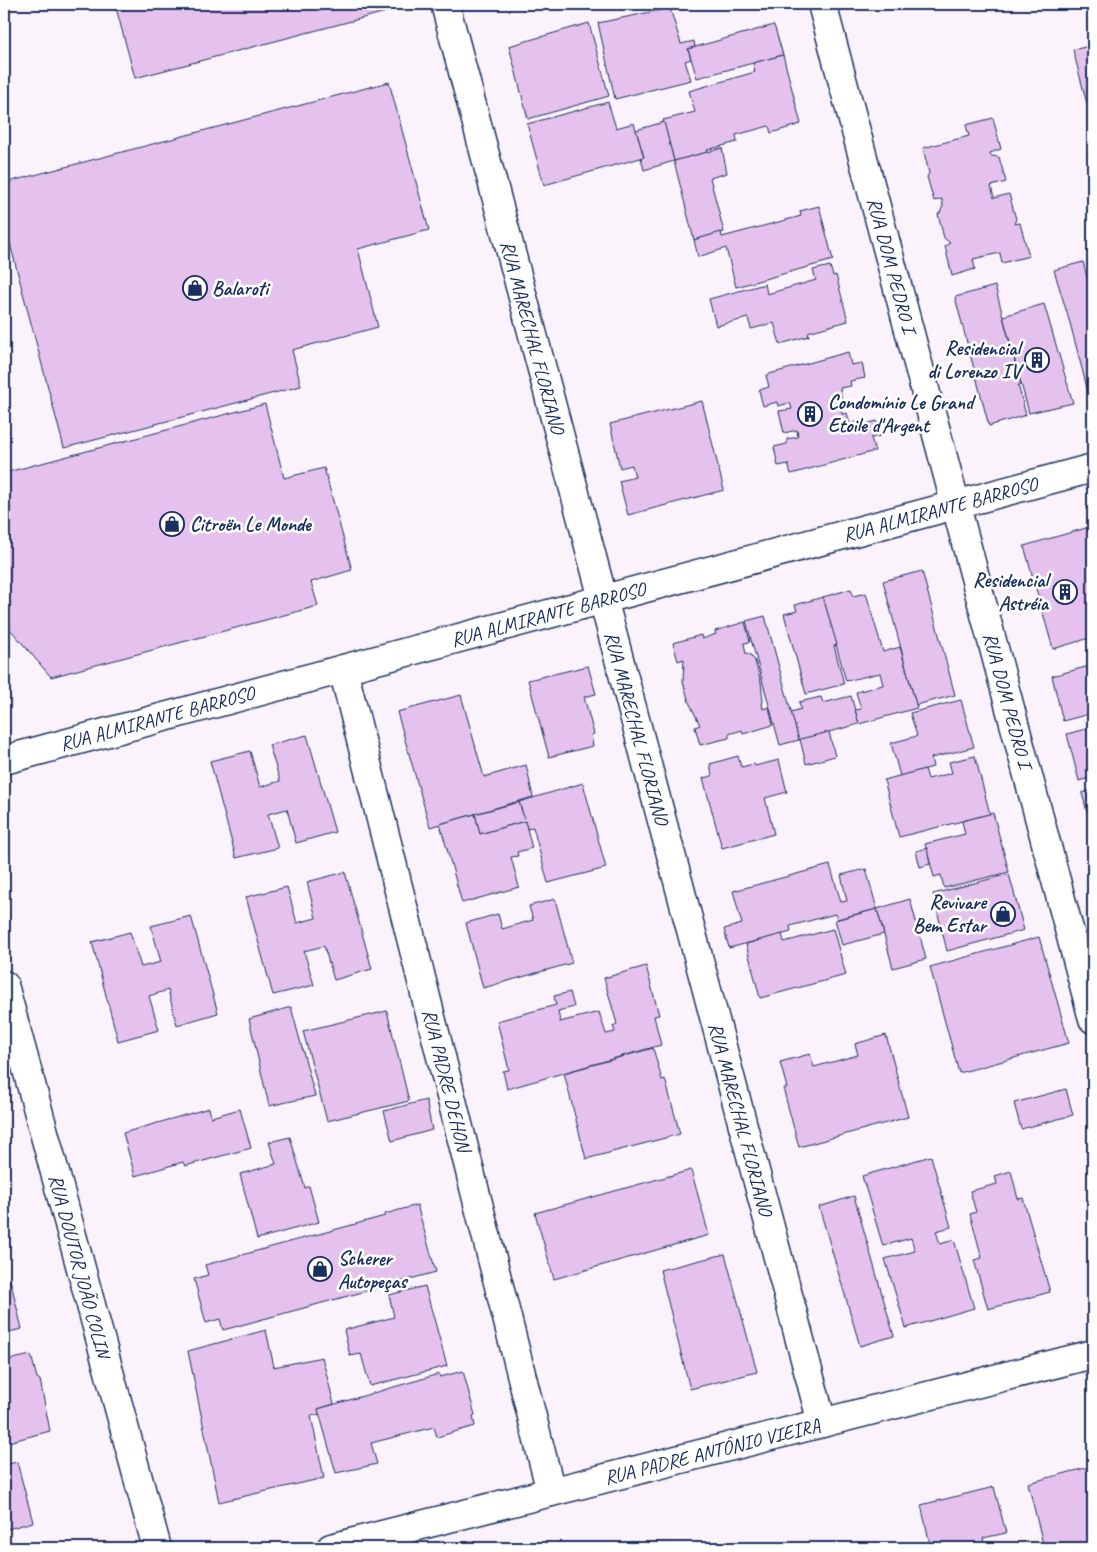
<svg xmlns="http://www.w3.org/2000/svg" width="1097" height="1552" font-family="Caveat,sans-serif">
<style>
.building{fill:#e5c2ed;stroke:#1b2f5e}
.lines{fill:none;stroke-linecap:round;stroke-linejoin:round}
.minor-casing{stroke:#1b2f5e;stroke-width:31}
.major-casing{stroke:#1b2f5e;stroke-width:31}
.minor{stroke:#fff;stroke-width:28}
.major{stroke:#fff;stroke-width:28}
.labels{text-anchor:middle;stroke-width:5;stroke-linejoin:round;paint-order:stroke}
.street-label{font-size:20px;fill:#1b2f5e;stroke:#fff}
.poi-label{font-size:20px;font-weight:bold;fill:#1b2f5e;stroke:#fff;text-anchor:start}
</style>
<rect width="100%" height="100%" fill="#faf3fb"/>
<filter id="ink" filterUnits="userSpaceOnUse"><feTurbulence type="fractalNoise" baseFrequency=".02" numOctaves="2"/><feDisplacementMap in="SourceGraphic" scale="10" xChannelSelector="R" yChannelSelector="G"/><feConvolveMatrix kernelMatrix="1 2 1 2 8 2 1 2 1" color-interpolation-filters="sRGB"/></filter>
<g filter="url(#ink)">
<g class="building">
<path d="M115 4H396L397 9 135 78Z"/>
<path d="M670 8 681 44 694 41 695 47 688 49 691 59 685 61 691 80 615 99 598 23Z"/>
<path d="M589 23 609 96 528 119 509 46Z"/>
<path d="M774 25 783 55 697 78 688 49Z"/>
<path d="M1093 45V127L1073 50Z"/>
<path d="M783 55 801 124 771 133 769 126 736 135 737 142 707 150 708 152 674 161 663 120 695 112 689 91 755 72 753 63Z"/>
<path d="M389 82 429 230 358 249 378 327 292 350 301 386 64 448 4 221V183Z"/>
<path d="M608 102 616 128 634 123 644 157 544 185 527 124Z"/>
<path d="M993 118 1001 149 990 153 991 156 999 157 1006 182 991 186 994 198 1009 194 1016 219 1014 224 1020 223 1029 256 1002 263 1000 253 973 259 975 269 952 276 945 246 950 243 944 238 938 214 940 213 943 206 942 199 934 201 927 177 929 173 923 148 969 136 966 125Z"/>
<path d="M664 122 674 161 644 170 641 158 644 157 636 130Z"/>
<path d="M722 148 727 173 710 178 724 232 694 240 674 161Z"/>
<path d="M819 206 833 260 736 287 726 248 698 257 694 240 721 232 722 237 801 216 800 211Z"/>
<path d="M1083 262 1093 300V402L1091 403 1070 323 1054 270Z"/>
<path d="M830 266 833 276 836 275 848 321 808 332 809 336 780 344 774 323 751 329 748 318 716 326 709 299 765 284 767 294 816 280 813 270Z"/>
<path d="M995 286 1021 385H1018L1026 415 989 426 955 297Z"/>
<path d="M1044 304 1073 403 1029 413 1003 316Z"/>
<path d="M848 352 851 365 862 363 865 378 850 381 851 386 840 388 842 400 839 401 842 414 847 413 850 424 861 420 862 425 877 421 880 436 871 438 875 451 791 474 788 464 778 466 774 447 787 444V439L798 437 797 430 784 433 779 411 792 409 790 403 778 406 777 402 763 406 759 390 769 387 766 375Z"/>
<path d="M702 401 724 490 628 515 619 481 635 477 632 465 620 468 610 424Z"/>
<path d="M265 404 284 478 324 468 352 570 311 582 318 606 51 677 4 622V473Z"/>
<path d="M1093 526V637L1053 649 1024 546Z"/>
<path d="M922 571 955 695 916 705 883 581Z"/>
<path d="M851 589 853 596 866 593 883 652 900 647 917 708 859 724 855 710 861 709 856 692 883 685 880 673 846 681 823 597Z"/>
<path d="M823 597 837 645 834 646 844 684 806 694 784 614 797 611 795 605Z"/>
<path d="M765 616 799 740 780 745 746 621Z"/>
<path d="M745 622 750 642 744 643 746 654 749 653 755 661 761 682 763 702 762 703 763 709 769 707 773 725 743 734 742 730 729 734V738L700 745 695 727 700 725 689 702 683 682 684 659 678 661 673 643 701 635 702 639 716 634 715 631Z"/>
<path d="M1093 665V713L1063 721 1052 676Z"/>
<path d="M588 666 596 694 584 697 594 734 591 735 593 746 549 757 528 680Z"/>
<path d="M461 695 484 777 526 765 533 797 430 827 397 712Z"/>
<path d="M851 696 859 724 799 740 791 712 801 709 799 702 821 697 823 703Z"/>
<path d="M961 700 974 747 931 758 933 767 900 776 891 743 917 736 910 713Z"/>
<path d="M1093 727V777L1079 781 1067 734Z"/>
<path d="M829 732 835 756 806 764 800 739Z"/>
<path d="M307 735 335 832 296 843 287 809 268 814 278 848 236 858 210 761 250 751 260 787 280 781 269 745Z"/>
<path d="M738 756 741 767 754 764 755 766 779 760 787 792 765 798 774 834 722 848 703 778 712 776 710 764Z"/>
<path d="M975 756 990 814 899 837 884 780 925 769 928 779 952 773 949 762Z"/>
<path d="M583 783 606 868 548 883 533 827 527 829 519 802Z"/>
<path d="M1093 790V835L1082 793Z"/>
<path d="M519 802 525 821 480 834 475 814Z"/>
<path d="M993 813 1009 872 944 888 941 875 934 877 925 844 965 834 962 821Z"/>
<path d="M475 814 480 834 525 821 532 848 517 852 518 856 511 857 519 887 462 903 440 824Z"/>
<path d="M927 848 930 864 920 867 916 851Z"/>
<path d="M830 865 841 902 847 901 841 875 866 869 877 909 837 919 835 914 790 926 791 932 729 948 724 929 742 924 733 891Z"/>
<path d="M345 872 372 969 334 980 324 946 304 951 314 985 273 995 246 897 287 887 297 923 316 918 307 882Z"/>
<path d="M1009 874 1024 930 947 951 933 894Z"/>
<path d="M555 899 572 963 483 988 466 923 498 914 502 929 533 920 529 906Z"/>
<path d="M910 899 926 959 893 968 877 909Z"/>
<path d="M877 909 884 934 842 945 835 920Z"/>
<path d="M191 916 218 1013 177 1025 168 990 149 996 159 1030 118 1041 92 942 130 932 141 967 161 962 151 926Z"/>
<path d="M833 929 846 975 760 998 746 944 782 934 784 942Z"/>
<path d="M1039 937 1069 1043 959 1073 930 967Z"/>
<path d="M646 966 659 1015 654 1016 661 1045 507 1089 503 1071 509 1070 497 1021 556 1005 554 996 570 992 574 1007 558 1011 560 1022 599 1012 606 1034 615 1032 613 1026 617 1024 604 978Z"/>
<path d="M291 1007 315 1096 269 1106 249 1019Z"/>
<path d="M387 1011 409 1101 327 1121 303 1031Z"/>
<path d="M886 1035 908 1117 799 1147 783 1088H787L780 1062 810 1054 814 1067 858 1055 855 1044Z"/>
<path d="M653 1048 662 1080 665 1079 680 1134 586 1159 564 1073Z"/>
<path d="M1066 1089 1073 1115 1021 1129 1014 1103Z"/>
<path d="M426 1100 432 1130 392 1141 384 1111Z"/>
<path d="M209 1108 211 1117 240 1109 251 1148 185 1166 183 1162 135 1176 123 1133Z"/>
<path d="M290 1137 305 1188 309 1186 319 1222 257 1239 240 1174 276 1164 269 1142Z"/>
<path d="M931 1156 951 1227 936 1231 940 1244 954 1240 974 1308 906 1328 885 1259 915 1251 911 1238 883 1246 862 1176Z"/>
<path d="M691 1170 709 1235 554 1279 535 1213Z"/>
<path d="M1011 1171 1018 1199 1023 1198 1050 1292 988 1309 974 1260 982 1258 970 1214 976 1212 970 1191 997 1184 995 1176Z"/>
<path d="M854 1196 894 1336 860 1346 819 1207Z"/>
<path d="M417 1205 436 1272 223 1330 220 1319 206 1323 194 1279 208 1275 205 1265 385 1216V1214Z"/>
<path d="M725 1254 757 1372 690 1389 660 1270Z"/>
<path d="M10 1279 22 1329 4 1333V1280Z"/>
<path d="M425 1286 447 1366 370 1386 361 1354 350 1356 344 1330 394 1317 389 1295Z"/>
<path d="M266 1330 274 1367 322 1357 334 1404 318 1409 320 1414 311 1416 324 1478 219 1502 188 1351Z"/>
<path d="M31 1355 37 1378 40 1380 50 1431 5 1443 4 1361Z"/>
<path d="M463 1371 475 1415 473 1416 475 1426 437 1437 434 1427 371 1443 377 1464 336 1473 318 1409 439 1374 440 1377Z"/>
<path d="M17 1462 33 1522 4 1530V1465Z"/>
<path d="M1093 1466V1548H1044L1028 1483Z"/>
<path d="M994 1487 1006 1533 983 1538 985 1548H931L921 1505Z"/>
</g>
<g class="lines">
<defs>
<g id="minor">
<path d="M445 4 822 1423"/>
<path d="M822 4 1093 1019"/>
<path d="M343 669 551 1492"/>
<path d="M4 760 1093 468"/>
<path d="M331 1548 1093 1354"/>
</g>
<path id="major" d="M4 985 157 1548"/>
</defs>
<use href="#minor" class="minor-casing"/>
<use href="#major" class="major-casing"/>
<use href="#minor" class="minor"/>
<use href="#major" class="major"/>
</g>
</g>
<defs>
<symbol id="shop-ring" viewBox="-11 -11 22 22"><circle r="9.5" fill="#fff" stroke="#1b2f5e" stroke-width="1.5"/><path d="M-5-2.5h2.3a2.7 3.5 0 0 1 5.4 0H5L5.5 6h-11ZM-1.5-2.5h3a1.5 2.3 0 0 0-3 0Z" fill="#1b2f5e"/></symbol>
<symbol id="building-ring" viewBox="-11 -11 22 22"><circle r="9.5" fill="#fff" stroke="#1b2f5e" stroke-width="1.5"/><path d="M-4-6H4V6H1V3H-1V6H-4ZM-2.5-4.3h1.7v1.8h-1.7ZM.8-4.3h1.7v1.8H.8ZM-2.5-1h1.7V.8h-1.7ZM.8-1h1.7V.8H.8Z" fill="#1b2f5e"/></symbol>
</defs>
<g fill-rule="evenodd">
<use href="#shop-ring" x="181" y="274" width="28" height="28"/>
<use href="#building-ring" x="1023" y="346" width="28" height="28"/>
<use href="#building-ring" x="796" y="400" width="28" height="28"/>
<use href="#shop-ring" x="158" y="510" width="28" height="28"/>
<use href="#building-ring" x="1051" y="578" width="28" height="28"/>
<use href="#shop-ring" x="989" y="900" width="28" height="28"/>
<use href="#shop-ring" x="306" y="1255" width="28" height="28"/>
</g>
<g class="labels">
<g class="street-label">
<text transform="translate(892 265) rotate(75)" y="7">RUA DOM PEDRO I</text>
<text transform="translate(533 337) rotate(75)" y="7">RUA MARECHAL FLORIANO</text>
<text transform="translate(940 509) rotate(-15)" y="7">RUA ALMIRANTE BARROSO</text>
<text transform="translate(548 614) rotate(-15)" y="7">RUA ALMIRANTE BARROSO</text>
<text transform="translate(1008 700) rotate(75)" y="7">RUA DOM PEDRO I</text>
<text transform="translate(157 718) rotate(-15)" y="7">RUA ALMIRANTE BARROSO</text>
<text transform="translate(637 728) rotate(75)" y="7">RUA MARECHAL FLORIANO</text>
<text transform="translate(447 1080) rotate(76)" y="7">RUA PADRE DEHON</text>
<text transform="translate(741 1119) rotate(75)" y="7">RUA MARECHAL FLORIANO</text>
<text transform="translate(80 1266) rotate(75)" y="7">RUA DOUTOR JOÃO COLIN</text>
<text transform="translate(712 1451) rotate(-14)" y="7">RUA PADRE ANTÔNIO VIEIRA</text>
</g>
<g class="poi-label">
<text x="212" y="295">Balaroti</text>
<text x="1020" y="355" text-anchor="end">Residencial<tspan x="1020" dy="23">di Lorenzo IV</tspan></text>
<text x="828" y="409">Condomínio Le Grand<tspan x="828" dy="23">Etoile d'Argent</tspan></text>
<text x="190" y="531">Citroën Le Monde</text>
<text x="1048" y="587" text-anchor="end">Residencial<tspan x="1048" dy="23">Astréia</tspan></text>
<text x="986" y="909" text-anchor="end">Revivare<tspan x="986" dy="23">Bem Estar</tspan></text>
<text x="338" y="1265">Scherer<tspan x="338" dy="23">Autopeças</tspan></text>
</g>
</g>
<rect width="1097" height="1552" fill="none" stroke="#fff" stroke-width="20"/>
<rect x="10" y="10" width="1077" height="1532" fill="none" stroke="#1b2f5e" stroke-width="2" filter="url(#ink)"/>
</svg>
